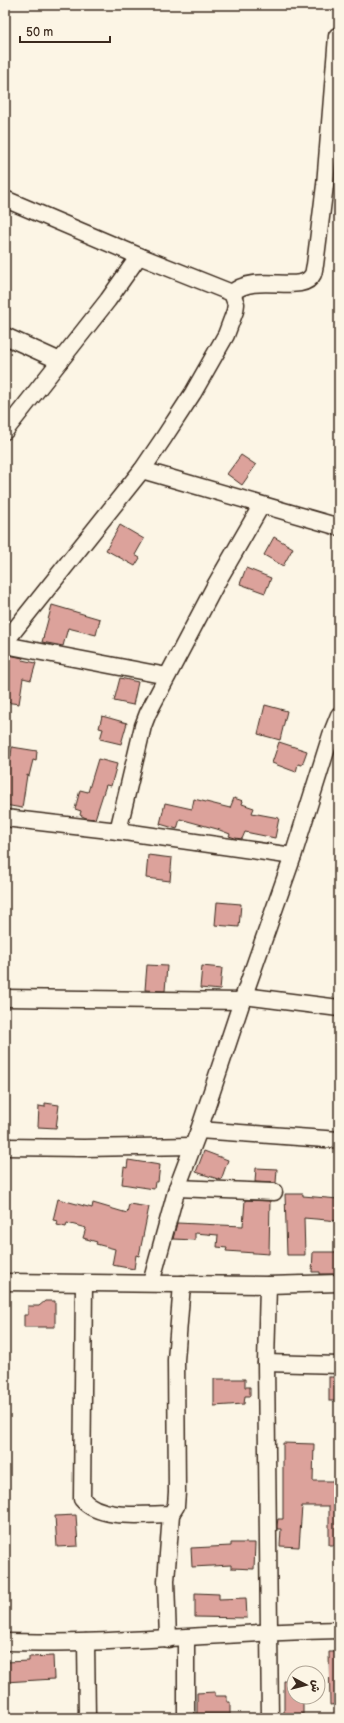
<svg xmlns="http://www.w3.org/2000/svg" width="344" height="1723" font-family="'Balsamiq Sans','Playpen Sans Arabic',sans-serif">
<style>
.building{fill:#dca29b;stroke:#3b2a1e}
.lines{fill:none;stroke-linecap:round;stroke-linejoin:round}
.minor-casing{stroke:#3b2a1e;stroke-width:19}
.minor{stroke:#fcf5e5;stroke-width:16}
</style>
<rect width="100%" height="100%" fill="#fcf5e5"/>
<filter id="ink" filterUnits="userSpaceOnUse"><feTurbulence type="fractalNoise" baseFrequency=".025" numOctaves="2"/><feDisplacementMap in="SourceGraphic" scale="8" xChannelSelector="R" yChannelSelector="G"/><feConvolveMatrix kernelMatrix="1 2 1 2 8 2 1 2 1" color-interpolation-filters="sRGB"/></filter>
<g filter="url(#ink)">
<g class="building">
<path d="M241 455 256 465 242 485 227 474Z"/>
<path d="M120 525 144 539 135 555 140 558 135 566 106 550Z"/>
<path d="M274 537 293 548 283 566 264 555Z"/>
<path d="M246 568 271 578 265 593 240 584Z"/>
<path d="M52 605 100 619 96 635 68 628 63 646 42 642Z"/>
<path d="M9 655 23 658 22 660 36 663 31 680 23 678 19 704 5 702V670Z"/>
<path d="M120 678 138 682 133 705 114 701Z"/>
<path d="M265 705 287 711 280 740 258 734Z"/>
<path d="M102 716 127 723 121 744 100 739 103 729 99 728Z"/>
<path d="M279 742 307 751 302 765 298 764 296 772 272 763Z"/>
<path d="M12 747 37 751 36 761 33 760 29 776 27 775 22 808 5 805V771L6 762H8L9 756H11Z"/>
<path d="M98 759 117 764 111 786 106 785 95 819 86 818 80 815 81 811 75 809 80 790 88 792Z"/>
<path d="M234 798 243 801 242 804 254 808 252 813 279 818 275 838 245 832 242 839 235 838 229 836 230 834 217 829 180 819 177 829 160 824 165 803 192 809 194 799 230 808Z"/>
<path d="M148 855 172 858 170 881 146 878Z"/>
<path d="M217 902 241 904 239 927 215 925Z"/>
<path d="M147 965 167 966 165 991 145 990Z"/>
<path d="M202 966 222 968 220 990 200 988Z"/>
<path d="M45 1103 59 1105 56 1128 38 1127 39 1106 45 1107Z"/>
<path d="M204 1151 228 1160 221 1180 196 1172Z"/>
<path d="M128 1160 160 1165 158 1182H155L154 1189 122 1184 124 1167 127 1168Z"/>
<path d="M256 1168 277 1169 276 1183 255 1182Z"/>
<path d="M285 1194H303V1196L339 1199V1221L304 1218 305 1255H287Z"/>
<path d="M58 1199 92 1208 93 1203 127 1213 129 1204 149 1207 139 1256 136 1255 134 1269 112 1265 115 1249 96 1244 97 1242 83 1238 86 1228 67 1223 66 1227 57 1225 58 1221 53 1220Z"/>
<path d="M245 1200 270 1201 269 1254 226 1251 227 1248 217 1247 218 1235 195 1233V1240L173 1239 177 1223 243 1226Z"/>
<path d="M313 1252H339V1274H320V1272H312Z"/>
<path d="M45 1301H55V1327H24V1315H28V1306H39Z"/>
<rect x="329" y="1377" width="10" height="24"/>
<path d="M214 1379H245V1387H250V1396H245L244 1404 214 1406Z"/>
<path d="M283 1443 314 1444 313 1481H339V1545H329V1506H302L299 1547 280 1546 281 1529H277V1525L278 1519H283Z"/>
<path d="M76 1515 78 1546 57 1547 55 1516Z"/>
<path d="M231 1543H255L254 1569 231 1568V1565L192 1567 191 1548 231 1546Z"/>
<path d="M195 1593 219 1594V1599L246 1598 247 1618 195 1617Z"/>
<path d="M329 1652H339V1704L330 1705Z"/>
<path d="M53 1656 54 1679 5 1682V1662L29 1661V1657Z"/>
<path d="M284 1681H294V1697H303V1718H284Z"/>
<path d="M215 1692V1696H227V1702H230V1714H197V1693Z"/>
</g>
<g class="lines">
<defs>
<g id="minor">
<path d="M5 199 139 256 232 293C256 271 303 296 313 274 314 272 314 268 315 265L325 185 337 36"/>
<path d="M5 336 60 361"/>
<path d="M5 431 108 300 139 256"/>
<path d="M142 470 339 527"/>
<path d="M5 642 142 470 163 439 193 393 226 335 235 311 236 304 232 293"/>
<path d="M5 645 167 676"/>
<path d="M5 818 118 831 293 856"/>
<path d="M118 831 143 726 148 713 216 584 261 506"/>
<path d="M244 996 339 1008"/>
<path d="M5 998 242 1001"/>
<path d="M199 1130 339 1140"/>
<path d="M5 1147 84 1148 192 1146"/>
<path d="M177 1188 274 1192"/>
<path d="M5 1282 268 1285 339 1283"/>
<path d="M84 1283 82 1499C100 1521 146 1514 171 1514L176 1506 177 1492 176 1360 182 1284"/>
<path d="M151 1283 177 1188 199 1130 242 1001 293 856 331 735 339 715"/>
<path d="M268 1285 266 1363 270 1718"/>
<path d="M266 1363 339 1365"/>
<path d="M168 1639 166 1581 171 1514"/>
<path d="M186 1639V1718"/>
<path d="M5 1642C117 1645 228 1632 339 1630"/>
<path d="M86 1642 87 1718"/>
</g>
</defs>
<use href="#minor" class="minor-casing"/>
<use href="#minor" class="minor"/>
</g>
</g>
<rect width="344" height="1723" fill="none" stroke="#fcf5e5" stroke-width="20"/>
<rect x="10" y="10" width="324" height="1703" fill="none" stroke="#3b2a1e" stroke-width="1.5" filter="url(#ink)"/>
<g transform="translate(306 1685) rotate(97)"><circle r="19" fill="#fcf5e5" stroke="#afa495"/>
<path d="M0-3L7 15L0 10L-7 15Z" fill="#3b2a1e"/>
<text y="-6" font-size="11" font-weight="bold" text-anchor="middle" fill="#3b2a1e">ش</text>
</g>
<path d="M20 36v6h90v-6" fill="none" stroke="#3b2a1e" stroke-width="2"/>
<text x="26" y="36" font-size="12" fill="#3b2a1e" stroke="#fcf5e5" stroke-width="3" paint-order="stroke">50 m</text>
</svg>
